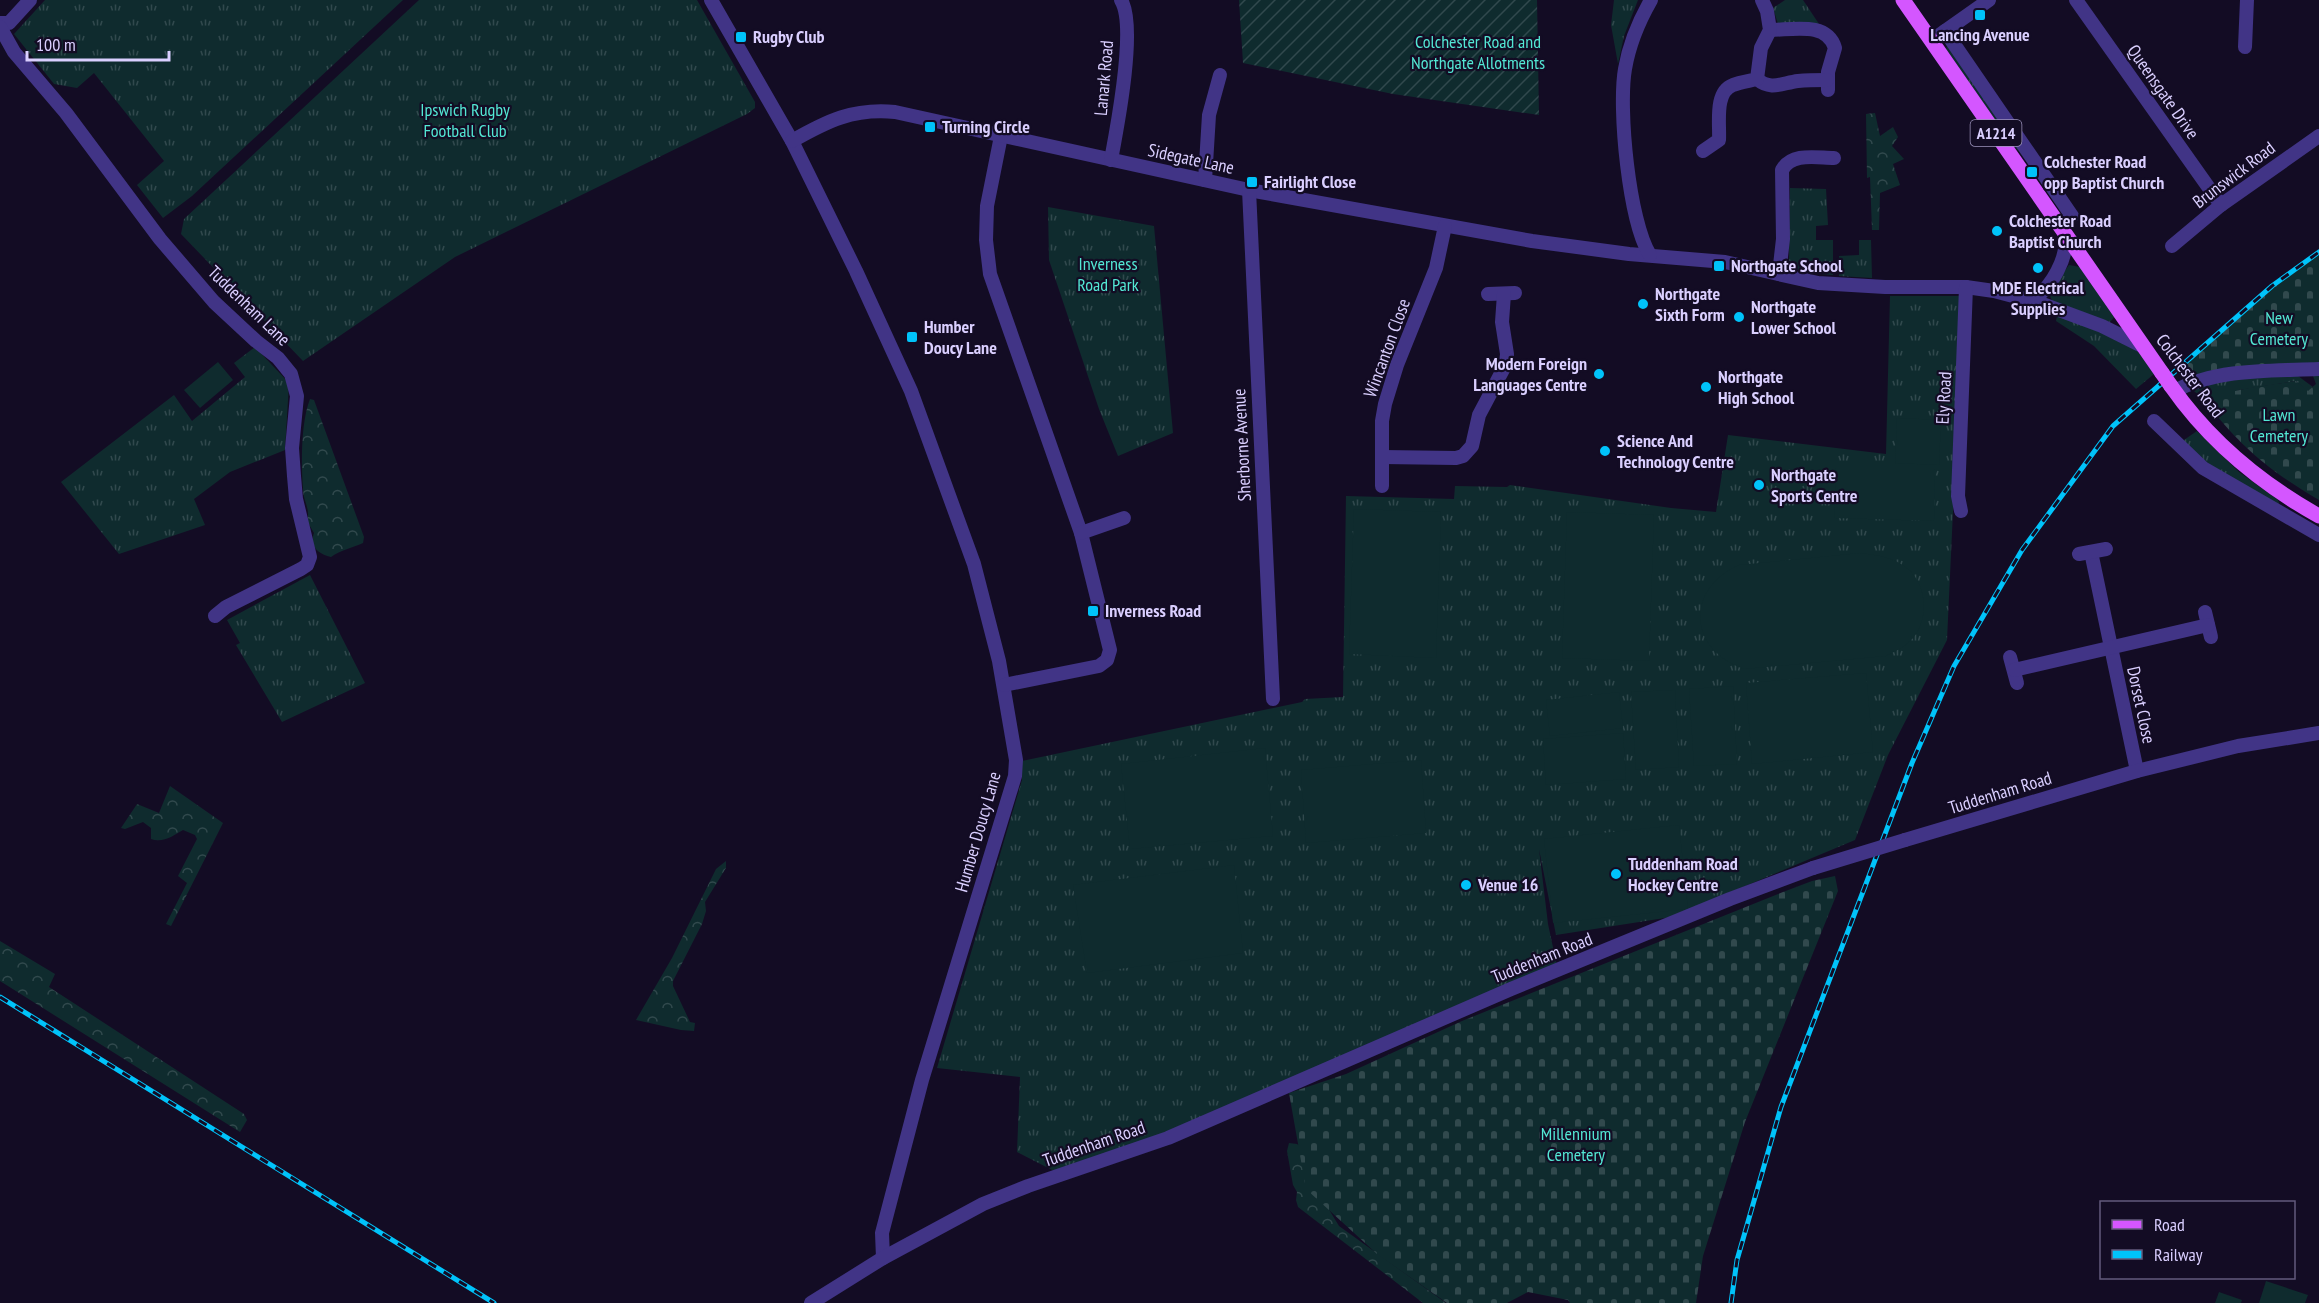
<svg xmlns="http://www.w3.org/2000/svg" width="2319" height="1303" font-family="'PT Sans Narrow',sans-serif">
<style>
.grass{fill:url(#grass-tufts)}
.forest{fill:url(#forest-crowns)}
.cemetery{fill:url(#cemetery-stones)}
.garden{fill:url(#garden-furrows)}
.pitch{fill:#0f2b2e}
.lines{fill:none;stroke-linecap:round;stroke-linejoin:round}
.minor{stroke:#413486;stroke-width:14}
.major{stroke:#d456ff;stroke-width:15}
.rail-casing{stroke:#00c3fa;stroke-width:5}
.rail{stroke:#130c24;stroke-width:3;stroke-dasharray:9;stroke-linecap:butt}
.minor-bridge{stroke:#413486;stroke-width:14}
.major-bridge{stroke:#d456ff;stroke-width:15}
.poi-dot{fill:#00c3fa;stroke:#130c24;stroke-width:2}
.labels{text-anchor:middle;stroke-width:4.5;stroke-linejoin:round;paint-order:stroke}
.shield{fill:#130c24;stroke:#9e94bd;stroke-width:1.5}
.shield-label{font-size:16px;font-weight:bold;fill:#dacfff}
.poi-label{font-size:18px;font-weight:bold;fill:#dacfff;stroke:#130c24;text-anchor:start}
.park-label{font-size:18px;fill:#53e7d4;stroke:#130c24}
.street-label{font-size:18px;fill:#dacfff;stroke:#130c24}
</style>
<defs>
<pattern id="grass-tufts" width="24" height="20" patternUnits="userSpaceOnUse" patternTransform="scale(1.5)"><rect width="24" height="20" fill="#0f2b2e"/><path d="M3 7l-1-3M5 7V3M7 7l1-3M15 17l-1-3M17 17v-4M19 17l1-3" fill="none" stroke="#31494d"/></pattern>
<pattern id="forest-crowns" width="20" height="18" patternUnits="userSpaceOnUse" patternTransform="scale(1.5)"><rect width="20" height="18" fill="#0f2b2e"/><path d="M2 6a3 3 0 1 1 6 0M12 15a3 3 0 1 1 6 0" fill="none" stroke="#31494d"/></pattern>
<pattern id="cemetery-stones" width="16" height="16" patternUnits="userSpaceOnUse" patternTransform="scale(1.5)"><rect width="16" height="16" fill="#0f2b2e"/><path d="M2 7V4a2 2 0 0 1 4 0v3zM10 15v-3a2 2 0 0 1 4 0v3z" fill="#31494d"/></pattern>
<pattern id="garden-furrows" width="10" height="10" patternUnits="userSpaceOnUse" patternTransform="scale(1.5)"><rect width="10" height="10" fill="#0f2b2e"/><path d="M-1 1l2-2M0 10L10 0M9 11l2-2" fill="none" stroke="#31494d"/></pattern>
</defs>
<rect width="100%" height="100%" fill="#130c24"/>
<g class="grass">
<path d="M45 0H403L192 196 163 218 137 185 164 161 94 73 77 88 54 84 14 34Z"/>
<path d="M419 0H697L755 102V108L747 114 455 257 303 361 181 234 184 219Z"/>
<path d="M1614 0H1638L1624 36 1618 64 1611 25Z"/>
<path d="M1785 0H1803L1821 27 1778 24 1773 8Z"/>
<path d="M1947 46 2026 159 2011 143 1946 49Z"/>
<path d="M1790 188 1826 189 1828 225 1816 226V240H1833V275C1818 273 1795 276 1789 260Z"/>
<path d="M1048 207 1154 226 1173 433 1118 456 1099 409 1049 260Z"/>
<path d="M1859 240H1871L1872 278 1839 276V256L1859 255Z"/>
<path d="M2069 265 2080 267 2115 316 2110 322 2052 301 2049 293Z"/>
<path d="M1890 296H1963L1947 640 1888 755 1855 840 1671 917 1556 935 1539 849 1548 924 1557 966 1162 1135 1056 1172 1017 1152 1020 1077 937 1068 1022 780V761L1302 702 1305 699 1343 697 1346 496 1454 499 1455 486 1507 487 1510 485 1671 508 1716 512 1728 435 1886 454Z"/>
<path d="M2057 316C2081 323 2118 334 2137 351 2144 357 2149 366 2154 374L2136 389 2094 346 2056 321Z"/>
<path d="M255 347 289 383 285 450 230 472 194 499 205 525 119 554 61 482 174 395 192 421 245 377 234 363Z"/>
<path d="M2298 376 2313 387 2308 392 2296 381 2239 390 2218 402 2216 415 2210 403 2191 389 2233 378Z"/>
<path d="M2197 431 2239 472 2278 500 2280 506 2224 476 2181 442Z"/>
<path d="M310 575 365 683 282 722 236 645 240 643 227 620Z"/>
</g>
<g class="forest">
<path d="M1875 113 1880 136 1893 127 1898 137 1892 146 1904 159 1893 164 1900 185 1880 193 1879 230H1872L1870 177 1867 178 1866 114Z"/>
<path d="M310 399 314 400 364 537 363 543C352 548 341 550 331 557 319 554 309 547 314 533L307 521C311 509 303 501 303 489 301 462 301 422 310 399Z"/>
<path d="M170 786 223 823 171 926 166 924 187 883 178 876 197 839 195 835 183 830C173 836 163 843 151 839V828L143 822 125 829 121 828 137 804 159 813Z"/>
<path d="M726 861V868L705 902 706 911 702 924 673 981V986L690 1022 695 1023 694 1031 681 1030 636 1020 672 958 716 869Z"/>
<path d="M0 941 55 974 49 987 244 1114 247 1120 240 1132 0 981Z"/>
<path d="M1289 1143 1297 1144 1301 1147 1325 1203 1339 1226 1446 1303H1423L1298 1207 1296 1200 1297 1192 1293 1185 1287 1151Z"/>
</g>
<g class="cemetery">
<path d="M2319 252V364L2224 370 2184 379 2177 371 2272 286Z"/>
<path d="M2319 374V500C2275 474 2249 454 2216 415 2217 410 2216 402 2221 397 2232 388 2279 384 2296 381L2308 391 2316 384 2313 376Z"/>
<path d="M1835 876 1838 891 1745 1122 1703 1256 1696 1303H1570L1568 1300 1528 1292 1507 1303H1447L1377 1254 1306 1189 1289 1093 1346 1074 1462 1021 1783 892 1812 881Z"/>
</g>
<path class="garden" d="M1239 0H1537L1539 115 1393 94 1243 63Z"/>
<g class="pitch">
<path d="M218 362 233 380 200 408 184 390Z"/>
<path d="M1897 418 1941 420 1939 465 1895 463Z"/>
<path d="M1836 468H1935L1934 521 1834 518Z"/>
<path d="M1354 509 1441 512 1436 658 1349 654Z"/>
<path d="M1567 512 1654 515 1649 661 1562 658Z"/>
<path d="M1860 553C1877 555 1894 557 1908 569 1927 585 1929 619 1913 638 1906 646 1896 651 1886 656L1744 669C1688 650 1685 589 1739 565Z"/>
<path d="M1866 673 1873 752 1752 764 1746 683Z"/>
<path d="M1733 686 1737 764 1694 766 1689 689Z"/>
<path d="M1675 690 1679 767 1636 770 1631 692Z"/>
<path d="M1619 692 1623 728 1550 736 1546 700Z"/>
<path d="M1623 733 1626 779 1546 785 1543 739Z"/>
<path d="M1265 748 1273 836 1130 849 1121 764Z"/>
<path d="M1421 760 1426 833 1306 843 1301 770Z"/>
<path d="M1679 825 1688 909 1553 923 1544 839Z"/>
<path d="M1234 865 1243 953 1087 973 1073 885Z"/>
<path d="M2266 1281 2308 1295 2305 1303H2259Z"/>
<path d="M2219 1292 2242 1300 2241 1303H2215Z"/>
</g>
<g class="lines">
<g class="minor">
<path d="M711 0 792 141 856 271 911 391 974 564 999 661 1016 760 1015 776 922 1080 882 1233 883 1258"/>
<path d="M2076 0 2221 205"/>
<path d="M0 23H9L30 0"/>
<path d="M0 27 14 52 66 113 160 239 214 302 256 341 278 358 291 374 297 396 292 448 294 476 296 499 310 557 307 565 301 569 226 607 215 616"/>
<path d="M1770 30C1792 30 1827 21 1835 48L1828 72V90"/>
<path d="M1945 31 2072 216 2060 225"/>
<path d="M1938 36 1989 0"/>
<path d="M2245 47 2247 0"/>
<path d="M1757 79C1771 91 1782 83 1798 81 1808 80 1818 80 1827 80"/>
<path d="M1001 136 987 206 986 240 990 274 1081 533 1110 650 1107 660 1099 666 1004 685"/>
<path d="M792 141C827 121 853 108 895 112L1249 190 1532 241 1629 254 1725 262 1818 283 1885 287H1966L1994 291 2040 303 2102 326 2142 346"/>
<path d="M1703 151 1719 140C1720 124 1714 92 1733 85 1740 82 1749 81 1757 79L1761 48 1770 30 1767 11 1762 0"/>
<path d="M1111 160C1117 128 1137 26 1121 0"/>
<path d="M1205 180 1209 115 1220 75"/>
<path d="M1249 190 1273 699"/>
<path d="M2172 246 2221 205 2319 136"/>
<path d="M1650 255C1629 222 1618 108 1625 69 1629 45 1639 21 1651 0"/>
<path d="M1779 274 1783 239 1782 170C1792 152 1817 158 1834 158"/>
<path d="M1488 294 1515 293"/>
<path d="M2031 300C2052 289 2068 257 2066 234"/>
<path d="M2175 391C2217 368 2273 371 2319 369"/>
<path d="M2154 421 2203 468 2319 535"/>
<path d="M1382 457 1456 458 1463 456 1472 446 1479 415 1506 364 1507 354 1502 322 1504 294"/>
<path d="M1382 486V421L1385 404 1397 365 1436 268 1445 226"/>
<path d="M1961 511 1958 496 1966 287"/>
<path d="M1081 533 1124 518"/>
<path d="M2091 552 2137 771"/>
<path d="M2079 554 2106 549"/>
<path d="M2205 612 2211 637"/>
<path d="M2010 657 2017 683"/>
<path d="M2014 670 2208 625"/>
<path d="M1905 840 2137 771 2238 746 2319 733"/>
<path d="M811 1303 883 1258 983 1204 1028 1186 1168 1138 1511 989 1730 899 1813 868"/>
</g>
<g class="major">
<path d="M1903 0 2162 373"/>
<path d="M2171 386C2210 442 2260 483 2319 516"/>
</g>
<defs>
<g id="rail">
<path d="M0 997 494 1303"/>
<path d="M1731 1303 1737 1260 1781 1107 1912 763 1954 666 2022 550 2113 426 2272 286 2319 252"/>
</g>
</defs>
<use href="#rail" class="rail-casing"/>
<use href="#rail" class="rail"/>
<path class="minor-bridge" d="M1813 868 1905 840"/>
<path class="major-bridge" d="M2162 373 2171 386"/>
</g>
<g class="poi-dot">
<rect x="1974" y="9" width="12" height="12" rx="3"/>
<rect x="735" y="31" width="12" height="12" rx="3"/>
<rect x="924" y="121" width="12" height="12" rx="3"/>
<rect x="2026" y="166" width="12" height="12" rx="3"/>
<rect x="1246" y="176" width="12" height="12" rx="3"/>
<circle cx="1997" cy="231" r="6"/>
<rect x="1713" y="260" width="12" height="12" rx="3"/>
<circle cx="2038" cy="268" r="6"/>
<circle cx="1643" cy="304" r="6"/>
<circle cx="1739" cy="317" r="6"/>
<rect x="906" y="331" width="12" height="12" rx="3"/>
<circle cx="1599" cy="374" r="6"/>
<circle cx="1706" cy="387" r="6"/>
<circle cx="1605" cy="451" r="6"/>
<circle cx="1759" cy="485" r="6"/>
<rect x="1087" y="605" width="12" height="12" rx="3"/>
<circle cx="1616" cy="874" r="6"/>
<circle cx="1466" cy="885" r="6"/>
</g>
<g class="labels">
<rect class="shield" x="1970.5" y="120" width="51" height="26" rx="4.5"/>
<g class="shield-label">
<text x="1996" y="139">A1214</text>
</g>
<g class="poi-label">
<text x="1980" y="41" text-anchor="middle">Lancing Avenue</text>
<text x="753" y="43">Rugby Club</text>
<text x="942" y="133">Turning Circle</text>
<text x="2044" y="168">Colchester Road<tspan x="2044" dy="21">opp Baptist Church</tspan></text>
<text x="1264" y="188">Fairlight Close</text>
<text x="2009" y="227">Colchester Road<tspan x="2009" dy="21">Baptist Church</tspan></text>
<text x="1731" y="272">Northgate School</text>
<text x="2038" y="294" text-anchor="middle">MDE Electrical<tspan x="2038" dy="21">Supplies</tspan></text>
<text x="1655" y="300">Northgate<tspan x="1655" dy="21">Sixth Form</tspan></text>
<text x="1751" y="313">Northgate<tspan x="1751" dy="21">Lower School</tspan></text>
<text x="924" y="333">Humber<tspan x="924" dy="21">Doucy Lane</tspan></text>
<text x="1587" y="370" text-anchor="end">Modern Foreign<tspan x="1587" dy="21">Languages Centre</tspan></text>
<text x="1718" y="383">Northgate<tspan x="1718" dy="21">High School</tspan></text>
<text x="1617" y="447">Science And<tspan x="1617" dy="21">Technology Centre</tspan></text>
<text x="1771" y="481">Northgate<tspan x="1771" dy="21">Sports Centre</tspan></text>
<text x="1105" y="617">Inverness Road</text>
<text x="1628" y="870">Tuddenham Road<tspan x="1628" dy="21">Hockey Centre</tspan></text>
<text x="1478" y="891">Venue 16</text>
</g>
<g class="park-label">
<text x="1478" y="48">Colchester Road and<tspan x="1478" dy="21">Northgate Allotments</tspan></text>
<text x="465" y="116">Ipswich Rugby<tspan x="465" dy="21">Football Club</tspan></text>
<text x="1108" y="270">Inverness<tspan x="1108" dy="21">Road Park</tspan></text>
<text x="2279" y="324">New<tspan x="2279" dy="21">Cemetery</tspan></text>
<text x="2279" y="421">Lawn<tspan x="2279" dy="21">Cemetery</tspan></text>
<text x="1576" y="1140">Millennium<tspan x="1576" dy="21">Cemetery</tspan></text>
</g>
<g class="street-label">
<text transform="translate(1104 78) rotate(-85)" y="6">Lanark Road</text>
<text transform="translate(2163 92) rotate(55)" y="6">Queensgate Drive</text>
<text transform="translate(1191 159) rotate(12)" y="6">Sidegate Lane</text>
<text transform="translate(2234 175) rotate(-37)" y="6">Brunswick Road</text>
<text transform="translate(249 306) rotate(44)" y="6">Tuddenham Lane</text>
<text transform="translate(1387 348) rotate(-70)" y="6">Wincanton Close</text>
<text transform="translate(2190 376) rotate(53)" y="6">Colchester Road</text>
<text transform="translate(1944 398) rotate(-87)" y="6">Ely Road</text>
<text transform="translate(1242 445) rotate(-93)" y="6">Sherborne Avenue</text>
<text transform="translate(2141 705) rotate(78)" y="6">Dorset Close</text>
<text transform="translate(2000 793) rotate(-17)" y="6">Tuddenham Road</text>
<text transform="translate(978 832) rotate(-74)" y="6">Humber Doucy Lane</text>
<text transform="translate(1542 958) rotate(-22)" y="6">Tuddenham Road</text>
<text transform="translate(1094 1144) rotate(-19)" y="6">Tuddenham Road</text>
</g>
</g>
<rect x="2100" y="1201" width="195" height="78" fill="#130c24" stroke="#635a7c" stroke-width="1.5"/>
<rect x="2112" y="1220" width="30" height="9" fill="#d456ff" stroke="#635a7c" stroke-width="1.5"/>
<text x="2154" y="1231" font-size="18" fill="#dacfff">Road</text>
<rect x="2112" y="1250" width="30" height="9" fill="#00c3fa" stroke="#635a7c" stroke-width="1.5"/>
<text x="2154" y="1261" font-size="18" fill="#dacfff">Railway</text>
<path d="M27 51v9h142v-9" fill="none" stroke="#dacfff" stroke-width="3"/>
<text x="36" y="51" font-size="18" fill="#dacfff" stroke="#130c24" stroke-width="4.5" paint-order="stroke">100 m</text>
</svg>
